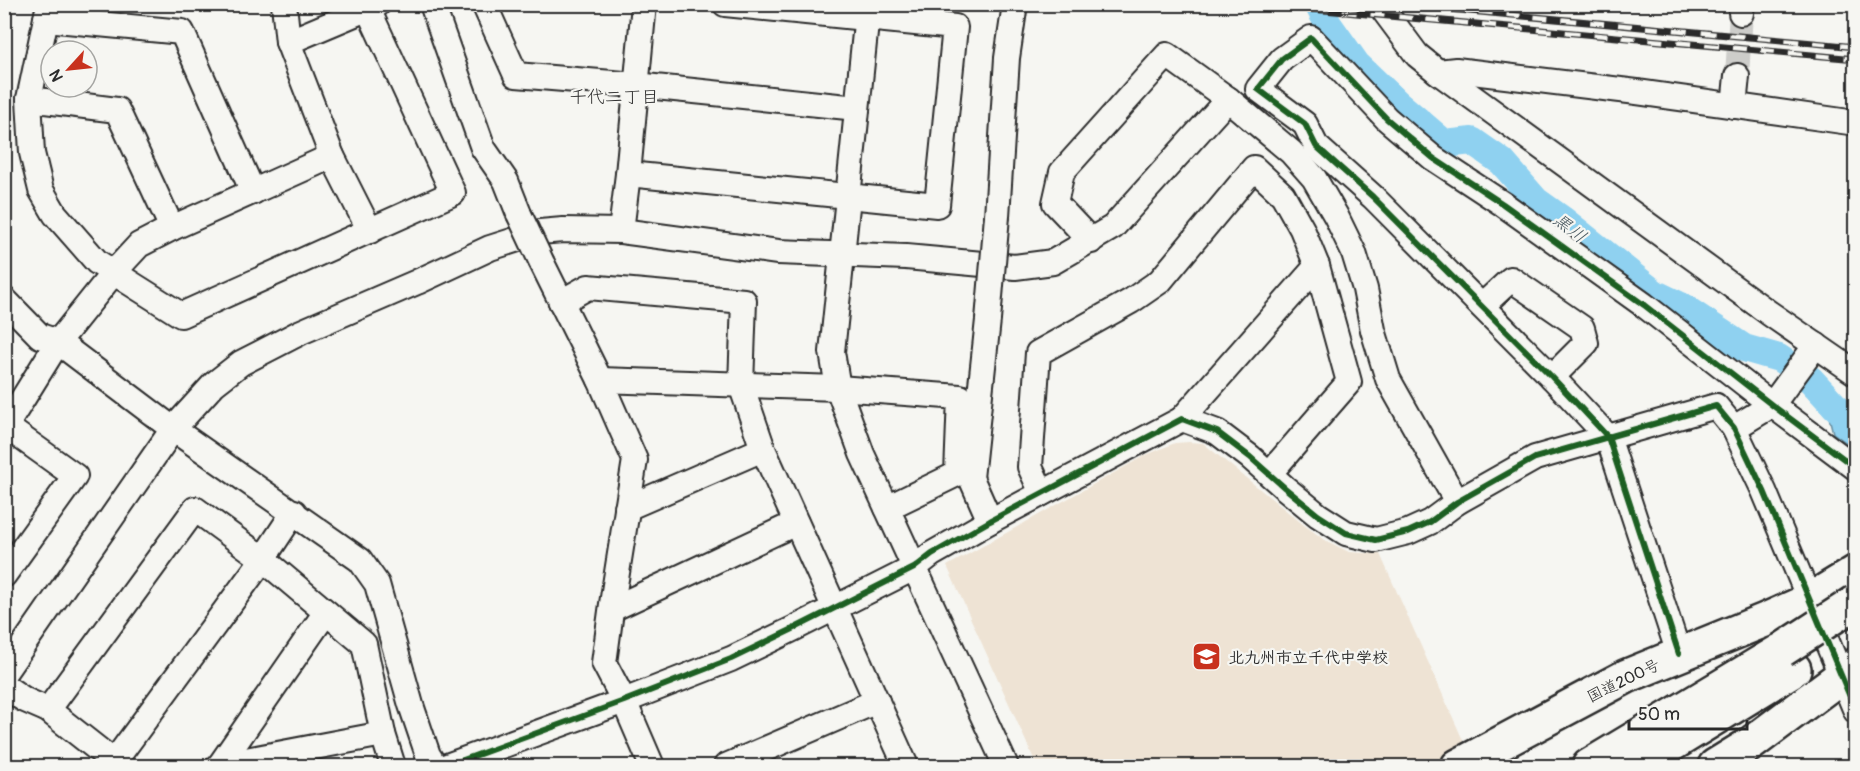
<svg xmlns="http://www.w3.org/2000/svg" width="1860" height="771" font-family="Pangolin,'Klee One',sans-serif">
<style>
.built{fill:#eee3d4}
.water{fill:#8fd1f0;stroke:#678fa1;stroke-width:1.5}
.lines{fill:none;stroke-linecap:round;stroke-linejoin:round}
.river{stroke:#8fd1f0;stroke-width:28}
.minor-tunnel{stroke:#cdcdca;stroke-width:24;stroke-dasharray:24 12;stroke-linecap:butt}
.minor-casing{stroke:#2b2b2b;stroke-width:28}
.highway-casing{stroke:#2b2b2b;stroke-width:38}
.minor{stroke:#f6f6f2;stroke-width:24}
.highway{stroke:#f6f6f2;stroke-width:33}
.rail-casing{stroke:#2b2b2b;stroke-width:7}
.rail{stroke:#f6f6f2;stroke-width:4.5;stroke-dasharray:14;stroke-linecap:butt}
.minor-bridge-casing{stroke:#2b2b2b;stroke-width:28;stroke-linecap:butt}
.highway-bridge-casing{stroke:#2b2b2b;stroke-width:38;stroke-linecap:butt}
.minor-bridge{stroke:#f6f6f2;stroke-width:24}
.highway-bridge{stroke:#f6f6f2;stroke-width:33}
.cycleway-casing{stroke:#f6f6f2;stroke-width:10}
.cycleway{stroke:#1b5e20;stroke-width:6}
.labels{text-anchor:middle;stroke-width:4.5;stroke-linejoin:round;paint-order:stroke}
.poi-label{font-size:16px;font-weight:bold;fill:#2b2b2b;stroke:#f6f6f2;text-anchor:start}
.street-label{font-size:16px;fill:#2b2b2b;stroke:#f6f6f2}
.neighbourhood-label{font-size:18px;fill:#2b2b2b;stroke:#f6f6f2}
.water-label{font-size:18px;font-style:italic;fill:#44545c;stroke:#f6f6f2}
</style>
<rect width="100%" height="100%" fill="#f6f6f2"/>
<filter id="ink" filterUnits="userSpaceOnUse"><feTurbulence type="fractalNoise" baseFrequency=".0167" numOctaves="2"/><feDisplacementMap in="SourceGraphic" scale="12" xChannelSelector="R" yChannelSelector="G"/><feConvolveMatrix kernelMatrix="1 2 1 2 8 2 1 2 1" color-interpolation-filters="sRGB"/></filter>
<g filter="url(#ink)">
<path class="built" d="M1189 442 1203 443 1304 525 1325 540 1349 552 1380 554 1466 747 1431 766H1037L947 566 1146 455 1175 443Z"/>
<path class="water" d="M1804 370 1855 414V449L1833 433 1827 409 1821 395 1799 376Z"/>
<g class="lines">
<path class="river" d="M1318 4 1328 24 1357 65 1397 103 1445 144 1472 141 1502 162 1536 201 1564 221 1654 293 1681 306 1744 348 1779 358 1810 379 1835 406 1856 423"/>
<path class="minor-tunnel" d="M1737 76 1741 13"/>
<defs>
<g id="minor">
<path d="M49 4 29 99 32 153 41 190 55 214 97 262 181 315 453 193 368 9"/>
<path d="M432 4 483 148 506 181 519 214"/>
<path d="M484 4 516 75 636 85 857 108"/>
<path d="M868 4 832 352 838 388 862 454 1006 766"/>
<path d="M1379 4 1417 55 1438 72 1769 313 1856 373"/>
<path d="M1741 13 1742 4"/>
<path d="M46 19 182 32 253 192"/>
<path d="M288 42 378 4"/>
<path d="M1438 72 1456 70 1637 92 1856 123"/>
<path d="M29 99 117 110 172 228"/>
<path d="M1734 106 1737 76"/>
<path d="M332 156 370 231"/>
<path d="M628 174 937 205 955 27 725 4"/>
<path d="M997 216 1007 58 1015 4"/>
<path d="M621 231 628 174 644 4"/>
<path d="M1091 241 1055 203 1062 172 1167 55 1228 99 1291 152 1314 178 1336 216 1354 253 1365 289 1373 330 1388 379 1457 502"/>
<path d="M542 263 600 380 635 460 612 604 604 663 624 701 652 766"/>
<path d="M4 299 40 336 58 342 173 429 360 560 377 584 411 705 428 755 435 766"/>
<path d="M561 302 588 287 744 301 741 385 763 449 906 766"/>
<path d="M1482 306 1511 279 1582 328 1586 343 1552 377"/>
<path d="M988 320 971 478 990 521"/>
<path d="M600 380 838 388 960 397 957 474 887 508"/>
<path d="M1182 419 1317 266"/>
<path d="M4 425 75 476 4 575"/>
<path d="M1734 428 1772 405 1816 345"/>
<path d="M4 429 58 342 114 272 139 245 172 228 332 156 288 42 284 4"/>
<path d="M1042 493 1030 467 1038 353 1131 301 1160 281 1254 168 1283 195 1302 229 1317 266 1349 382 1270 473"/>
<path d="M627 508 763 449"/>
<path d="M612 609 796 523"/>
<path d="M1679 654 1608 437 1552 377 1373 197 1316 146 1305 124 1258 89 1282 59 1311 38 1387 119 1433 158 1503 204 1644 305 1772 405 1856 468"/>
<path d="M4 673 173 429 214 384 241 363 301 332 417 282 490 248 540 232 563 230 621 231 778 252 906 257 1015 267 1053 262 1113 227 1228 99"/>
<path d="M4 686 25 700 48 710 114 762"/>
<path d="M48 710 195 509 263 559 364 644 383 734 393 766"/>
<path d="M220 765 326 612"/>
<path d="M111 766 263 559 294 512"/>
<path d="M219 766 220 765 383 734"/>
<path d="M447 766 624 701 731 659 793 629 914 568 932 554 990 521 1182 419 1217 432 1250 457 1285 488 1318 515 1346 533 1376 540 1408 532 1430 522 1457 502 1535 458 1716 406 1734 428 1764 491 1856 711"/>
<path d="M726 766 877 701"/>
</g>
<g id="highway">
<path d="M1458 766 1627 676 1765 620 1810 600 1856 572"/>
<path d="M1589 766 1782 650"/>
<path d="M1637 766 1794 669"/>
<path d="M1715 766 1749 745 1856 665"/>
</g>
</defs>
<use href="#minor" class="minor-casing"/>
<use href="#highway" class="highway-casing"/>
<use href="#minor" class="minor"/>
<use href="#highway" class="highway"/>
<defs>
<g id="rail">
<path d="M1259 4 1856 59"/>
<path d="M1395 4 1856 47"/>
</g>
</defs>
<use href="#rail" class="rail-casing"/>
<use href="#rail" class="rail"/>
<defs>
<g id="minor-bridge">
<path d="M519 214 542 263"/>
<path d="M988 320 997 216"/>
</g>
<path id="highway-bridge" d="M1782 650 1856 602"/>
</defs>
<use href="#minor-bridge" class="minor-bridge-casing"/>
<use href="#highway-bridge" class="highway-bridge-casing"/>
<use href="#minor-bridge" class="minor-bridge"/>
<use href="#highway-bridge" class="highway-bridge"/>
<defs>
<g id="cycleway">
<path d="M1679 654 1608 437 1552 377 1373 197 1316 146 1305 124 1258 89 1282 59 1311 38 1387 119 1433 158 1503 204 1644 305 1772 405 1856 468"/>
<path d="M447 766 624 701 731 659 793 629 914 568 932 554 990 521 1182 419 1217 432 1250 457 1285 488 1318 515 1346 533 1376 540 1408 532 1430 522 1457 502 1535 458 1716 406 1734 428 1764 491 1856 711"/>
</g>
</defs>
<use href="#cycleway" class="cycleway-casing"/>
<use href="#cycleway" class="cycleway"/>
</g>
</g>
<defs>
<symbol id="school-square" viewBox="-11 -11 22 22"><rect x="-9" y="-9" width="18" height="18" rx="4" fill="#c8321e" stroke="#f6f6f2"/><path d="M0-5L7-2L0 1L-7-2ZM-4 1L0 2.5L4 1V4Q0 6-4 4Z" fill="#fff"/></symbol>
</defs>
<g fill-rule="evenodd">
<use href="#school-square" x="1190" y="640" width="33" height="33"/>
</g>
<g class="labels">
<g class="poi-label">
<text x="1228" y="663">北九州市立千代中学校</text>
</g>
<g class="street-label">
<text transform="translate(1623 680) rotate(-26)" y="6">国道200号</text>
</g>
<g class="neighbourhood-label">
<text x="614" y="103">千代二丁目</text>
</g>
<g class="water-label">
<text transform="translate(1570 228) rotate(38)" y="6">黒川</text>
</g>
</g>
<rect width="1860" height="771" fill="none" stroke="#f6f6f2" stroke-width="24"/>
<rect x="12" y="12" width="1836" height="747" fill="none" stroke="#2b2b2b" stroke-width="2" filter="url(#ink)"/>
<g transform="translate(69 69) rotate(243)"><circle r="28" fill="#f6f6f2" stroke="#a5a5a2" stroke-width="1.5"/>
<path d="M0-4.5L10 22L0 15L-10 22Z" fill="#c8321e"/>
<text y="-9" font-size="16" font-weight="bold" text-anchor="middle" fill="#2b2b2b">N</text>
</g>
<path d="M1629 720v9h118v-9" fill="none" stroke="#2b2b2b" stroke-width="3"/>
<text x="1638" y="720" font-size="18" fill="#2b2b2b" stroke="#f6f6f2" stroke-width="4.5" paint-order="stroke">50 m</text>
</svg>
